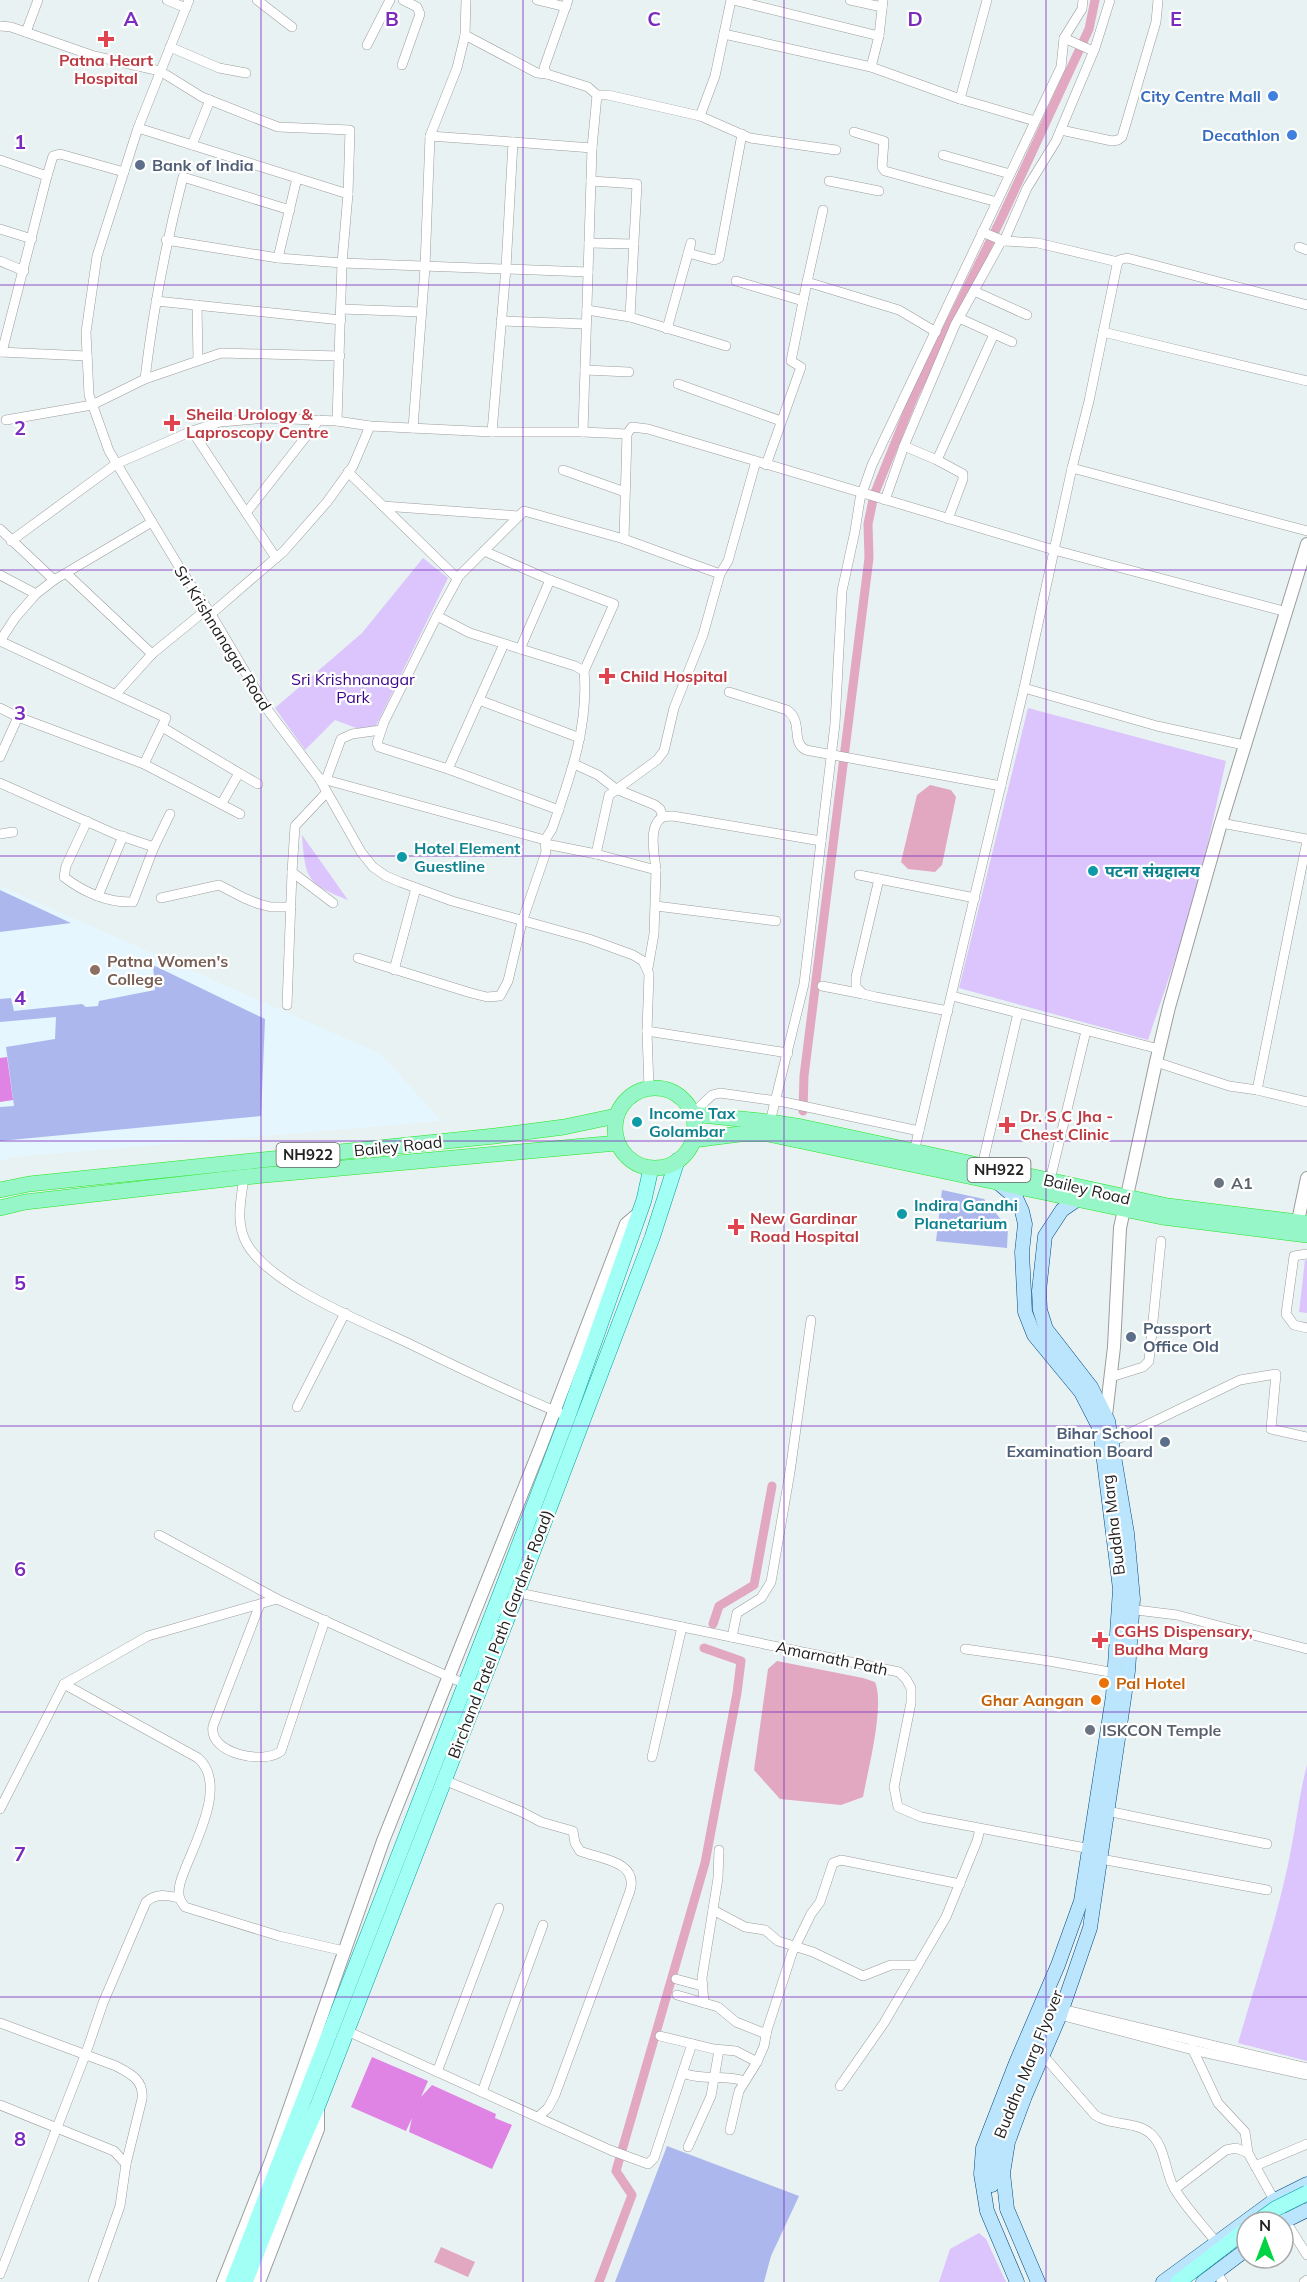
<svg xmlns="http://www.w3.org/2000/svg" width="1307" height="2282" font-family="Mulish,'Noto Sans Devanagari',sans-serif">
<style>
.education{fill:#e5f6ff}
.grass{fill:#acb7ee}
.park{fill:#dcc5fd}
.pitch{fill:#df83e5}
.water{fill:#e2a7c1}
.lines{fill:none;stroke-linecap:round;stroke-linejoin:round}
.canal{stroke:#e2a7c1;stroke-width:9}
.minor-casing{stroke:#9c9c9c;stroke-width:10}
.tertiary-casing{stroke:#9c9c9c;stroke-width:14}
.secondary-casing{stroke:#004982;stroke-width:15}
.primary-casing{stroke:#00a09f;stroke-width:16}
.trunk-casing{stroke:#23e620;stroke-width:16}
.minor{stroke:#fff;stroke-width:9}
.tertiary{stroke:#fff;stroke-width:12}
.secondary{stroke:#bbe4fd;stroke-width:14}
.primary{stroke:#a1fff5;stroke-width:15}
.trunk{stroke:#97f6c8;stroke-width:15}
.primary-bridge-casing{stroke:#00a09f;stroke-width:16;stroke-linecap:butt}
.primary-bridge{stroke:#a1fff5;stroke-width:15}
.grid{fill:none;stroke:#7b2cbf;stroke-width:1.5;stroke-opacity:0.55}
.health-dot{fill:#e0444e;stroke:#fff;stroke-width:2}
.shop-dot{fill:#3f7fe0;stroke:#fff;stroke-width:2}
.service-dot{fill:#5c6f8a;stroke:#fff;stroke-width:2}
.culture-dot{fill:#0f9aa8;stroke:#fff;stroke-width:2}
.education-dot{fill:#8d6e63;stroke:#fff;stroke-width:2}
.worship-dot{fill:#6b7280;stroke:#fff;stroke-width:2}
.food-dot{fill:#e8710a;stroke:#fff;stroke-width:2}
.labels{text-anchor:middle;stroke-width:4.5;stroke-linejoin:round;paint-order:stroke}
.shield{fill:#fff;stroke:#646464;stroke-width:1.5}
.shield-label{font-size:15px;font-weight:bold;fill:#222}
.health-label{font-size:16px;font-weight:bold;fill:#be3a42;stroke:#fff;text-anchor:start}
.shop-label{font-size:16px;font-weight:bold;fill:#366cbe;stroke:#fff;text-anchor:end}
.service-label{font-size:16px;font-weight:bold;fill:#4e5e75;stroke:#fff;text-anchor:start}
.street-label{font-size:16px;fill:#222;stroke:#fff}
.park-label{font-size:16px;fill:#3c058a;stroke:#fff}
.culture-label{font-size:16px;font-weight:bold;fill:#0d838f;stroke:#fff;text-anchor:start}
.education-label{font-size:16px;font-weight:bold;fill:#785e54;stroke:#fff;text-anchor:start}
.worship-label{font-size:16px;font-weight:bold;fill:#5b616d;stroke:#fff;text-anchor:start}
.food-label{font-size:16px;font-weight:bold;fill:#c56008;stroke:#fff;text-anchor:start}
.grid-label{font-size:20px;text-anchor:middle;font-weight:bold;fill:#7b2cbf;stroke:#fff;stroke-width:4.5;stroke-linejoin:round;paint-order:stroke}
</style>
<rect width="100%" height="100%" fill="#e8f2f2"/>
<path class="education" d="M0 886 381 1054 441 1121 15 1157 0 1161Z"/>
<g class="grass">
<path d="M0 890 71 923 0 932Z"/>
<path d="M153 965 265 1019 261 1116 0 1141V1107L14 1106 6 1047 55 1039 56 1017 0 1022V999L11 998 14 1011 82 1004 86 1007 98 1006 99 1001 155 990Z"/>
<path d="M942 1190 984 1199 1008 1228 1007 1248 936 1241Z"/>
<path d="M667 2146 799 2196 771 2256 764 2282H615Z"/>
</g>
<g class="park">
<path d="M423 558 448 578 372 734 335 720 305 750 275 708 362 633Z"/>
<path d="M1028 708 1226 761 1196 897 1148 1040 959 988Z"/>
<path d="M302 835 348 900C307 884 305 879 302 835Z"/>
<path d="M1305 1260H1307V1313L1299 1312Z"/>
<path d="M1307 1765V2061L1238 2043C1255 1985 1274 1928 1287 1869 1295 1835 1298 1799 1307 1765Z"/>
<path d="M979 2233 986 2239 1006 2282H939L950 2249Z"/>
</g>
<g class="pitch">
<path d="M7 1057 13 1100 0 1102V1058Z"/>
<path d="M372 2057 428 2081 421 2097 432 2085 496 2114 495 2118 512 2125 492 2169 409 2132 412 2118 406 2131 351 2107Z"/>
</g>
<g class="water">
<path d="M930 785 951 790 956 797 942 865 935 872 908 869 901 862 917 795Z"/>
<path d="M777 1661 863 1678 875 1682C885 1705 868 1770 863 1797L841 1805 780 1799 754 1770 768 1669Z"/>
<path d="M441 2247 475 2262 468 2277 434 2262Z"/>
</g>
<g class="lines">
<g class="canal">
<path d="M803 1111 804 1076 869 558 868 524 874 495 914 396 1002 217 1089 29 1095 0"/>
<path d="M713 1624 719 1606 754 1585 772 1486"/>
<path d="M599 2282 632 2195 616 2171 705 1863 737 1693 741 1661 704 1648"/>
</g>
<defs>
<g id="minor">
<path d="M167 0 186 8"/>
<path d="M189 0 138 128 97 256 86 332 89 395 109 451 181 570 211 614 267 709 319 778 361 852 373 867 386 876 400 882 452 901 589 939 633 955 643 961 649 974 647 1031 649 1089"/>
<path d="M257 0 292 27"/>
<path d="M537 0 566 7"/>
<path d="M733 0 879 36 883 0"/>
<path d="M850 0 882 7"/>
<path d="M987 0 960 99 1035 121"/>
<path d="M1110 0 1095 48 1056 141 1027 188 1004 241 1038 243 1118 262"/>
<path d="M0 26 11 27 94 56 160 71 202 97 278 127 350 130 348 194 342 263 337 421"/>
<path d="M26 32 38 0"/>
<path d="M724 34 871 67 960 99"/>
<path d="M465 35 537 73 547 74"/>
<path d="M1064 38 1093 51"/>
<path d="M367 45 390 0"/>
<path d="M170 47 219 68 246 73"/>
<path d="M402 65 420 14 417 7 403 0"/>
<path d="M871 67 879 36"/>
<path d="M597 95H608L700 116 715 76 731 0"/>
<path d="M700 116 750 138 836 150"/>
<path d="M138 128 348 194"/>
<path d="M1061 130 1112 141 1118 140 1122 137 1156 22 1158 0"/>
<path d="M854 132 884 141 882 167 885 171 997 202"/>
<path d="M430 136 457 68 465 35 466 0"/>
<path d="M513 142 592 148"/>
<path d="M192 145 210 100"/>
<path d="M943 155 1010 174"/>
<path d="M0 160 47 176 53 156 60 154 124 172"/>
<path d="M591 181 637 184 630 317"/>
<path d="M829 181 879 191"/>
<path d="M823 210 807 282 899 310 936 332"/>
<path d="M0 229 32 239"/>
<path d="M982 232 1004 241"/>
<path d="M166 240 278 258 342 263 588 272"/>
<path d="M589 243 634 244"/>
<path d="M1299 247 1307 250"/>
<path d="M688 253 714 260 719 258 742 134"/>
<path d="M278 258 297 178"/>
<path d="M0 261 24 271"/>
<path d="M736 281 803 301"/>
<path d="M974 291 1027 315"/>
<path d="M156 301 341 320"/>
<path d="M197 305 198 360"/>
<path d="M341 309 422 312"/>
<path d="M587 310 630 317 726 346"/>
<path d="M959 318 1012 342"/>
<path d="M501 321 586 324"/>
<path d="M667 329 691 243"/>
<path d="M1103 332 1307 381"/>
<path d="M0 352 87 356"/>
<path d="M2 352 47 176"/>
<path d="M585 370 629 372"/>
<path d="M145 379C153 310 166 243 183 177L290 210"/>
<path d="M678 384 781 421"/>
<path d="M6 420 92 405 145 379 221 353 340 356"/>
<path d="M413 428 425 267 430 136 513 142 506 268 492 432"/>
<path d="M192 431 276 558"/>
<path d="M583 432 627 434"/>
<path d="M904 446 937 460 963 474V479L948 519"/>
<path d="M937 460 994 334"/>
<path d="M766 465 801 367 791 361 807 282"/>
<path d="M1072 468 1307 531"/>
<path d="M563 470 625 492"/>
<path d="M348 472 457 578"/>
<path d="M885 500 904 446 955 325 1002 240"/>
<path d="M383 506 519 516"/>
<path d="M246 513 319 420"/>
<path d="M0 529 54 580"/>
<path d="M624 539 720 574 728 561 756 461 1054 550 1287 612"/>
<path d="M11 541 116 464 192 431 220 422 267 418 337 421 370 426 492 432H583L592 148 597 95 588 87 547 74 544 68 568 0"/>
<path d="M484 551 550 580 614 604 584 671"/>
<path d="M67 574 152 654"/>
<path d="M0 575 36 594"/>
<path d="M211 614 284 551 327 502 353 466 370 426"/>
<path d="M437 616 470 633 575 666 584 671C589 726 570 777 552 829L545 840"/>
<path d="M0 641 166 718 144 764"/>
<path d="M0 641 15 618 36 594 54 580 152 522"/>
<path d="M520 649 550 580"/>
<path d="M1024 688 1157 726 1244 745"/>
<path d="M729 692 787 710C804 722 790 742 806 750L1001 786"/>
<path d="M116 694 152 654 207 609"/>
<path d="M479 700 580 738"/>
<path d="M0 708 18 717 144 764 240 814"/>
<path d="M162 727 239 773 222 803"/>
<path d="M0 757 18 717"/>
<path d="M574 764 598 775 616 789 655 805 660 809 663 817"/>
<path d="M448 769 504 644"/>
<path d="M239 773 258 784"/>
<path d="M319 778 545 840 546 852 522 922 508 981 500 996 487 997 471 993 358 958"/>
<path d="M326 780 341 739 352 734 381 730"/>
<path d="M0 783 115 834 154 847"/>
<path d="M326 793 295 826 292 872 333 903"/>
<path d="M559 810 448 769 379 747 377 743 384 722 437 616 459 576 524 511 624 539 627 434 632 427 648 429 756 461"/>
<path d="M87 821 66 866 64 877C83 892 108 903 133 902L154 847 170 814"/>
<path d="M1221 823 1307 839"/>
<path d="M0 834 13 832"/>
<path d="M546 844 596 854 656 870C655 857 647 825 663 817 666 816 670 816 673 816L821 841"/>
<path d="M596 854 609 795 657 760 664 751 674 708 703 635 720 574"/>
<path d="M859 875 975 898"/>
<path d="M879 879 856 977V987L863 994 876 997 948 1011"/>
<path d="M98 896 123 836"/>
<path d="M161 898 219 885 244 898 259 904 271 907H291"/>
<path d="M656 906 776 921"/>
<path d="M648 968 654 934 656 870"/>
<path d="M394 970 416 888"/>
<path d="M822 986 863 994"/>
<path d="M952 996 1159 1049"/>
<path d="M287 1005 292 872"/>
<path d="M647 1031 788 1053"/>
<path d="M1156 1062 1229 1086 1257 1090 1307 1102"/>
<path d="M1257 1090 1307 841"/>
<path d="M692 1114 712 1095 720 1093 784 1102 919 1131"/>
<path d="M770 1122 804 984 835 724 842 591 855 531 860 499 872 465 1061 67 1064 38 1082 9 1083 0"/>
<path d="M913 1156 1024 688 1072 468 1089 401 1117 265 1119 260 1127 258 1307 305"/>
<path d="M982 1166 1018 1013"/>
<path d="M244 1177C241 1200 235 1223 247 1244 271 1286 366 1323 410 1344 459 1368 509 1392 560 1413"/>
<path d="M1050 1180 1086 1031"/>
<path d="M1307 1254 1294 1256 1286 1314 1294 1325 1307 1328"/>
<path d="M1111 1377 1143 1367 1149 1361 1161 1241"/>
<path d="M297 1407 345 1313"/>
<path d="M1107 1444 1240 1380 1276 1374 1271 1429 1307 1437"/>
<path d="M159 1535 277 1599"/>
<path d="M514 1592 899 1672 906 1679 911 1688V1703L894 1787 898 1807 921 1817 1091 1849"/>
<path d="M260 1604 213 1726C208 1754 265 1765 281 1751L325 1620"/>
<path d="M1128 1609 1177 1615 1307 1649"/>
<path d="M732 1637 737 1613 761 1598 771 1582 790 1472 811 1320"/>
<path d="M965 1649 1049 1661 1115 1673"/>
<path d="M64 1684 198 1758C228 1784 195 1842 184 1872 181 1879 177 1891 180 1899 181 1902 183 1904 185 1907L279 1936 344 1951"/>
<path d="M652 1757 682 1627"/>
<path d="M444 1780 522 1812 541 1822 573 1831 575 1843 580 1851C600 1859 639 1861 630 1891L555 2095 548 2108 538 2117"/>
<path d="M0 1809 64 1684 148 1636 277 1599 465 1684"/>
<path d="M1107 1811 1267 1844"/>
<path d="M1101 1859 1267 1890"/>
<path d="M713 1910 745 1927 765 1930 778 1941 813 1952 863 1976 891 1965H918"/>
<path d="M676 1979 702 1986"/>
<path d="M677 1995 718 2007 736 2022 766 2034"/>
<path d="M704 2003 702 1978 718 1878 719 1850"/>
<path d="M1062 2009 1307 2068"/>
<path d="M1060 2015 1193 2050 1307 2075"/>
<path d="M0 2023 116 2066C131 2074 144 2080 142 2099L126 2164 120 2206 93 2282"/>
<path d="M347 2031 610 2150 648 2164 654 2158 692 2044"/>
<path d="M660 2036 714 2049 736 2051 757 2062"/>
<path d="M1192 2048 1218 2103 1245 2132 1248 2153 1277 2205"/>
<path d="M1042 2054 1095 2115C1112 2127 1137 2120 1152 2135 1165 2148 1165 2170 1173 2186 1184 2206 1202 2224 1216 2242"/>
<path d="M437 2072 499 1908"/>
<path d="M683 2073C703 2081 725 2074 745 2081"/>
<path d="M840 2086 884 2023 946 1917 977 1841 980 1829"/>
<path d="M482 2092 543 1925"/>
<path d="M0 2105 114 2151 126 2164"/>
<path d="M730 2130 739 2091 757 2062 764 2046 767 2030 792 1953 811 1914 820 1902 833 1863 841 1860 960 1884"/>
<path d="M688 2147 711 2096 719 2050"/>
<path d="M1255 2166 1307 2144"/>
<path d="M1175 2189 1226 2150 1236 2148 1248 2153"/>
<path d="M1283 2217 1307 2255"/>
<path d="M1216 2272 1223 2282"/>
<path d="M0 2274 86 2053 103 2003 146 1902C156 1893 166 1895 179 1898"/>
<path d="M1304 2282 1307 2280"/>
</g>
<g id="tertiary">
<path d="M1298 1221 1307 1178"/>
<path d="M1106 1415 1114 1347 1120 1228 1156 1062 1169 1007 1221 823 1307 544"/>
<path d="M223 2282 271 2161 383 1841 541 1446 626 1224 640 1212"/>
<path d="M259 2282 318 2129V2109"/>
</g>
<g id="secondary">
<path d="M996 1181 1016 1198 1022 1211 1025 1224 1022 1252 1025 1312 1034 1335 1081 1392 1100 1429 1120 1589 1113 1696 1081 1901 1058 1965 1016 2063 983 2148 981 2174 987 2211 1017 2282"/>
<path d="M1014 2090 1044 2022"/>
<path d="M992 2185C990 2165 994 2143 1001 2124"/>
<path d="M1283 2222 1307 2210"/>
<path d="M1038 2282 1007 2209 1003 2173 1008 2142 1025 2096 1060 2015 1090 1928 1128 1671 1133 1599 1127 1533 1108 1421 1091 1387 1046 1329 1040 1310 1039 1291 1045 1236 1062 1210 1078 1199"/>
<path d="M1163 2282 1275 2200 1307 2184"/>
<path d="M1203 2282 1247 2249"/>
</g>
<g id="primary">
<path d="M233 2282 502 1590 568 1416 644 1200 651 1168"/>
<path d="M245 2282 292 2164 318 2105 517 1593 652 1238 677 1161"/>
<path d="M1178 2282 1247 2229"/>
</g>
<g id="trunk">
<circle cx="655" cy="1128" r="40"/>
<path d="M692 1114 770 1122 802 1127 1168 1206 1307 1223"/>
<path d="M693 1140 740 1134H768L1162 1217 1307 1235"/>
<path d="M0 1190 29 1184 495 1136 564 1127 616 1116"/>
<path d="M0 1208 25 1202 244 1177 617 1143"/>
</g>
</defs>
<use href="#minor" class="minor-casing"/>
<use href="#tertiary" class="tertiary-casing"/>
<use href="#secondary" class="secondary-casing"/>
<use href="#primary" class="primary-casing"/>
<use href="#trunk" class="trunk-casing"/>
<use href="#minor" class="minor"/>
<use href="#tertiary" class="tertiary"/>
<use href="#secondary" class="secondary"/>
<use href="#primary" class="primary"/>
<use href="#trunk" class="trunk"/>
<defs>
<path id="primary-bridge" d="M1257 2222 1275 2209 1307 2193"/>
</defs>
<use href="#primary-bridge" class="primary-bridge-casing"/>
<use href="#primary-bridge" class="primary-bridge"/>
</g>
<path class="grid" d="M261 0V2282M523 0V2282M784 0V2282M1046 0V2282M0 285H1307M0 570H1307M0 856H1307M0 1141H1307M0 1426H1307M0 1712H1307M0 1997H1307"/>
<g class="health-dot">
<path d="M103 30h6v6h6v6h-6v6h-6v-6h-6v-6h6z"/>
<path d="M169 414h6v6h6v6h-6v6h-6v-6h-6v-6h6z"/>
<path d="M604 667h6v6h6v6h-6v6h-6v-6h-6v-6h6z"/>
<path d="M1004 1116h6v6h6v6h-6v6h-6v-6h-6v-6h6z"/>
<path d="M733 1218h6v6h6v6h-6v6h-6v-6h-6v-6h6z"/>
<path d="M1097 1631h6v6h6v6h-6v6h-6v-6h-6v-6h6z"/>
</g>
<g class="shop-dot">
<circle cx="1273" cy="96" r="6"/>
<circle cx="1292" cy="135" r="6"/>
</g>
<g class="service-dot">
<circle cx="140" cy="165" r="6"/>
<circle cx="1131" cy="1337" r="6"/>
<circle cx="1165" cy="1442" r="6"/>
</g>
<g class="culture-dot">
<circle cx="402" cy="857" r="6"/>
<circle cx="1093" cy="871" r="6"/>
<circle cx="637" cy="1122" r="6"/>
<circle cx="902" cy="1214" r="6"/>
</g>
<circle class="education-dot" cx="95" cy="970" r="6"/>
<g class="worship-dot">
<circle cx="1219" cy="1183" r="6"/>
<circle cx="1090" cy="1730" r="6"/>
</g>
<g class="food-dot">
<circle cx="1104" cy="1683" r="6"/>
<circle cx="1096" cy="1700" r="6"/>
</g>
<g class="labels">
<g class="shield">
<rect x="276.5" y="1143" width="63" height="24" rx="4.5"/>
<rect x="967.5" y="1158" width="63" height="24" rx="4.5"/>
</g>
<g class="shield-label">
<text x="308" y="1160">NH922</text>
<text x="999" y="1175">NH922</text>
</g>
<g class="health-label">
<text x="106" y="66" text-anchor="middle">Patna Heart<tspan x="106" dy="18">Hospital</tspan></text>
<text x="186" y="420">Sheila Urology &amp;<tspan x="186" dy="18">Laproscopy Centre</tspan></text>
<text x="620" y="682">Child Hospital</text>
<text x="1020" y="1122">Dr. S C Jha -<tspan x="1020" dy="18">Chest Clinic</tspan></text>
<text x="750" y="1224">New Gardinar<tspan x="750" dy="18">Road Hospital</tspan></text>
<text x="1114" y="1637">CGHS Dispensary,<tspan x="1114" dy="18">Budha Marg</tspan></text>
</g>
<g class="shop-label">
<text x="1261" y="102">City Centre Mall</text>
<text x="1280" y="141">Decathlon</text>
</g>
<g class="service-label">
<text x="152" y="171">Bank of India</text>
<text x="1143" y="1334">Passport<tspan x="1143" dy="18">Office Old</tspan></text>
<text x="1153" y="1439" text-anchor="end">Bihar School<tspan x="1153" dy="18">Examination Board</tspan></text>
</g>
<g class="street-label">
<text transform="translate(223 638) rotate(58)" y="6">Sri Krishnanagar Road</text>
<text transform="translate(398 1146) rotate(-6)" y="6">Bailey Road</text>
<text transform="translate(1087 1189) rotate(13)" y="6">Bailey Road</text>
<text transform="translate(1113 1525) rotate(-97)" y="6">Buddha Marg</text>
<text transform="translate(500 1634) rotate(-69)" y="6">Birchand Patel Path (Gardner Road)</text>
<text transform="translate(832 1658) rotate(12)" y="6">Amarnath Path</text>
<text transform="translate(1028 2064) rotate(-68)" y="6">Buddha Marg Flyover</text>
</g>
<g class="park-label">
<text x="353" y="685">Sri Krishnanagar<tspan x="353" dy="18">Park</tspan></text>
</g>
<g class="culture-label">
<text x="414" y="854">Hotel Element<tspan x="414" dy="18">Guestline</tspan></text>
<text x="1105" y="877">पटना संग्रहालय</text>
<text x="649" y="1119">Income Tax<tspan x="649" dy="18">Golambar</tspan></text>
<text x="914" y="1211">Indira Gandhi<tspan x="914" dy="18">Planetarium</tspan></text>
</g>
<g class="education-label">
<text x="107" y="967">Patna Women's<tspan x="107" dy="18">College</tspan></text>
</g>
<g class="worship-label">
<text x="1231" y="1189">A1</text>
<text x="1102" y="1736">ISKCON Temple</text>
</g>
<g class="food-label">
<text x="1116" y="1689">Pal Hotel</text>
<text x="1084" y="1706" text-anchor="end">Ghar Aangan</text>
</g>
</g>
<g class="grid-label">
<text x="131" y="26">A</text>
<text x="392" y="26">B</text>
<text x="654" y="26">C</text>
<text x="915" y="26">D</text>
<text x="1176" y="26">E</text>
<text x="20" y="149">1</text>
<text x="20" y="435">2</text>
<text x="20" y="720">3</text>
<text x="20" y="1005">4</text>
<text x="20" y="1290">5</text>
<text x="20" y="1576">6</text>
<text x="20" y="1861">7</text>
<text x="20" y="2146">8</text>
</g>
<g transform="translate(1265 2240)"><circle r="28" fill="#ffffff" stroke="#a7a7a7" stroke-width="1.5"/>
<path d="M0-4.5L10 22L0 15L-10 22Z" fill="#00d445"/>
<text y="-9" font-size="16" font-weight="bold" text-anchor="middle" fill="#222222">N</text>
</g>
</svg>
